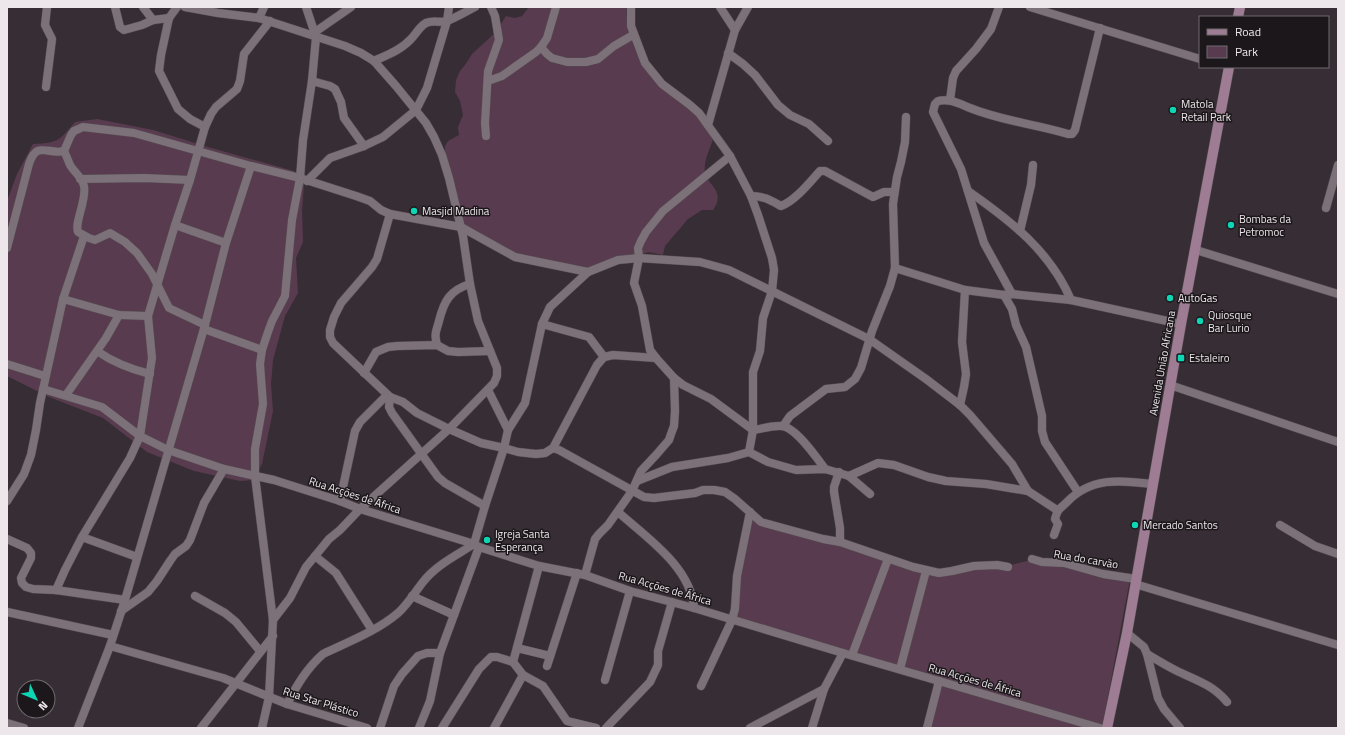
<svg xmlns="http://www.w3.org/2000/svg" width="1345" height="735" font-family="'Titillium Web',sans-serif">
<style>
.green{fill:#593b50}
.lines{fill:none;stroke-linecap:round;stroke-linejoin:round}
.minor-casing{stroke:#544c51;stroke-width:9}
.secondary-casing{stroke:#544c51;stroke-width:11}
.minor{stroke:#7c7178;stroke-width:8}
.secondary{stroke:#9e7c93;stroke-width:10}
.poi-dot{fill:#0ed5b4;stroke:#1b171a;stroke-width:1.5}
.labels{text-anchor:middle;stroke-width:3;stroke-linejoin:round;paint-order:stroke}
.poi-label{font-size:11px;fill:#ede7eb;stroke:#1b171a;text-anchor:start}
.street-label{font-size:11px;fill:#ede7eb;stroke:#1b171a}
</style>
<rect width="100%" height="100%" fill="#372d34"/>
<g class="green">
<path d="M529 7H626L627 24 634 47 648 69 702 119 713 139C710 149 703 162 705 173 709 187 726 191 713 210H702L688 219 665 246 663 255 649 252 588 268 518 255 481 237 461 221 445 160V146L448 141 459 135 458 127 463 115 460 101 455 92 456 80 460 71 465 65 472 54 496 32 506 16 515 18 522 16Z"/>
<path d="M97 119 153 130 208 147 294 171 304 184 302 211 303 242 296 258 298 293 285 316 273 360 271 384 273 411 262 464 253 480 240 481 194 471 147 452 103 418 49 397 7 376V201L17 174 33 144C58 143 59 141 75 122Z"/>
<path d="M752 516 934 571 1007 566 1031 560 1130 579 1102 728H927L941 684 730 616 732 589Z"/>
</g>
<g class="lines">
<defs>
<g id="minor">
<path d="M115 7 120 27 124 30 142 25 153 20"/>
<path d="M143 7 153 20 169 18"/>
<path d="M177 7 169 18 161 55 159 71 178 109 190 119 205 127"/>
<path d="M185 7 218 13 259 18 345 46 361 53 374 61 396 86 426 123 434 137 442 155 449 178 463 236 470 284 478 321 497 368V376L494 383 449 429 360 509 340 530 329 539 306 567 290 598 273 620"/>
<path d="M631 7V26L645 63 662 84 690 105 699 113 730 156 751 196 758 215 772 258 774 270 772 291 763 318 760 351 753 372V430L749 452"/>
<path d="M720 7 735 30"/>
<path d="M1030 7 1200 59"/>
<path d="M259 18 264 7"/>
<path d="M315 32 351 7"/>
<path d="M541 47 547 54 552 58 567 62H586L598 59 614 46 633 35"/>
<path d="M728 53 743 64 755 75 778 105 790 115 809 124 828 141"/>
<path d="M374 61C387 55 401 50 411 39 416 34 419 27 426 23 433 20 440 23 447 21 455 18 467 11 475 7"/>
<path d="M312 81 330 86 335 89 341 102 344 118 364 146"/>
<path d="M488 81 502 76 536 52 541 47 547 38 556 7"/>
<path d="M46 87 52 39 45 25 47 7"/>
<path d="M950 100 953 78 956 71 976 49 991 29 999 7"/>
<path d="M708 125 735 30 748 7"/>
<path d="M486 136 485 123 488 71 499 40 495 16 491 7"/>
<path d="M64 151C66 155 68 160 70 165 74 172 82 177 84 186 87 200 74 223 78 232L89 238 95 240 110 233 125 242 137 253 152 274 169 308 205 325"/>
<path d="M730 156 663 211 646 232 641 241 638 248 639 258 634 283 642 306 650 350 656 358 674 378 683 385 711 399 753 430C762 429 772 425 781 426 795 426 817 458 825 469"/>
<path d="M80 179 144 178 190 180"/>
<path d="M307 181 330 158 364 146 383 137 416 110 427 88 447 21 449 7"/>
<path d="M968 191C1011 221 1050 251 1071 300"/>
<path d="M751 196C764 196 770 200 781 206 795 201 810 182 820 171H825L873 197 884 192H894"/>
<path d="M1326 208 1338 165"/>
<path d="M390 214 377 259 372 267 341 303 334 317 330 330V337L333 343 390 397 403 402 417 413 449 429 481 443 504 448 518 452 536 454 545 453 553 448 559 450 644 497 654 498 695 493 703 490H714L725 492 735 499 761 522 823 539 840 542 913 567 939 573 952 571 974 566 997 565 1008 567"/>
<path d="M175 225 226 243"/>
<path d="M1020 231 1031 185 1033 165"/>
<path d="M7 248 29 164C37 140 47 155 64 151L71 135 74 131 83 127 134 133 251 166 300 178 356 196 370 201 381 210 390 214 461 227 515 257 588 272"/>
<path d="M1196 250 1338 294"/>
<path d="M895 268 965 290 1004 295 1012 294 1071 300 1181 324"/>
<path d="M1012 294 984 243 961 169 933 112 935 104 938 101C949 98 960 104 970 108 1002 121 1035 124 1068 134H1072L1075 130 1100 28"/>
<path d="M1004 295 1012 309 1016 325 1026 347 1042 416V431L1045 442 1078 492"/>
<path d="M63 299 119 315 148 316"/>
<path d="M542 324 589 337 604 357"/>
<path d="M204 329 262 350"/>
<path d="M437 345C434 332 436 333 439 321 444 301 450 290 470 284"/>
<path d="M97 351C114 363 130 369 150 374"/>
<path d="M7 364 45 376"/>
<path d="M364 373 376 352 388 347 397 346 437 345 448 351 458 352 490 351"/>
<path d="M1170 385 1338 442"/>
<path d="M43 389 102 407 140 436 168 450 224 469 274 480 340 501 360 509 474 544 479 547 539 566 585 575 630 591 694 608 843 653 1100 728"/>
<path d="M66 395 106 338 119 315"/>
<path d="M390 397 389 407 392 413 438 477 445 483 485 506"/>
<path d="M960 405 964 387 966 374 962 342 965 290"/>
<path d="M783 426 790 416 826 389 845 387 855 379 861 368 872 331 890 286 895 268 893 204 897 177 901 162 905 142 906 117"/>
<path d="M508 430 525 403 542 324 550 307 588 272 618 260 639 258 700 262 729 270 869 339 926 379 960 405 970 415 1012 464 1028 491"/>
<path d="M553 448 597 365 604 357 613 355 656 358"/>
<path d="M839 472 834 487V492L840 528V542"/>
<path d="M849 476 878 463 894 465 928 477 946 481 986 484 1028 491 1057 510"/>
<path d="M637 481 672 467 728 458 749 452 768 462 796 470 825 469 849 476 870 494"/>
<path d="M7 501 24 474 31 455 36 430 40 403 63 299 84 236"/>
<path d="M340 501 355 431 360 422 387 395"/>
<path d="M618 512C646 537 691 567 694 608"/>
<path d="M1280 525 1315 546 1338 554"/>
<path d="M1054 535 1058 524 1055 519C1058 508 1059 510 1067 502 1091 477 1120 480 1152 484"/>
<path d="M82 537 137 557"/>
<path d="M7 539 27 548 31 553V558L21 578 22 583 26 587 33 589 56 590 125 600"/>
<path d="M315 556 336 573 372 630"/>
<path d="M1032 559 1042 562 1064 563 1103 574 1136 579"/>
<path d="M585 575 595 539 599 534 608 525 632 491 641 471 656 455 669 440 671 434 674 426 675 411 674 378"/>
<path d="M1135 584 1338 645"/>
<path d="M56 590 65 570 82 537 130 458 140 436 152 358 148 316 175 225 190 180 205 127 211 114 216 107 237 89 240 81 244 54 270 21"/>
<path d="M195 596 225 613 236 622 260 651"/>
<path d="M412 596 454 615"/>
<path d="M121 611 148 592 157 581 170 561 175 554 186 546 190 540 204 503 224 469"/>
<path d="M7 612 113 635"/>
<path d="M1127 633 1144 647 1147 654 1158 698 1164 709 1180 728"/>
<path d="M110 646 223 678 287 704 367 728"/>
<path d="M517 648 550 656"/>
<path d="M1147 654C1157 660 1167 666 1177 671 1196 680 1213 685 1227 702"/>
<path d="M852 655 888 559"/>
<path d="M513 662 539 566"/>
<path d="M547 666 577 573"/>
<path d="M900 669 926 571"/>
<path d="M605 680 630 591"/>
<path d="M701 686 732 620 735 609 737 576 750 512"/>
<path d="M287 704C297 685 307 668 323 654 348 642 377 631 398 613 408 604 415 592 423 582 436 565 457 555 474 544L485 506 504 448 508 430 488 390"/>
<path d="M7 723 24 728"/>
<path d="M78 728 110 646 125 600 205 325 226 243 251 166"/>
<path d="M201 728 273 636"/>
<path d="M262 728 269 697 273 620 255 476V449L263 404 260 364 262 350 268 332 272 321 285 296 292 220 300 178 303 140 312 81 316 37 306 7"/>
<path d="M380 728 394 686 402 674 418 656 427 653H440"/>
<path d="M419 728 430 701 440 653 479 547"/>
<path d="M442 728 479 669 491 657H497L513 662 523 675 543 686 567 721 596 728"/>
<path d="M494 728 523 675"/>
<path d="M606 728 650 682 658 665V651L672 602"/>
<path d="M750 728 824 689"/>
<path d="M812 728 824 689 843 653"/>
<path d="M927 728 939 681"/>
</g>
<g id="secondary">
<path d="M1238 17 1240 7"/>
<path d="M1107 728 1127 633 1181 324 1229 67"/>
</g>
</defs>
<use href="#minor" class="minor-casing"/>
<use href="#secondary" class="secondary-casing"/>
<use href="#minor" class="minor"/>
<use href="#secondary" class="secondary"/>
</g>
<g class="poi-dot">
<circle cx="1173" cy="110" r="4"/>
<circle cx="414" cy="211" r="4"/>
<circle cx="1231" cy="225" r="4"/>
<circle cx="1170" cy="298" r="4"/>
<circle cx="1200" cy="321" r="4"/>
<rect x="1177" y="354" width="8" height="8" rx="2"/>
<circle cx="1135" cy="525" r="4"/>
<circle cx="487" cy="540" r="4"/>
</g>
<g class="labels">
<g class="poi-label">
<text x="1181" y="108">Matola<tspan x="1181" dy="13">Retail Park</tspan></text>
<text x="422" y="215">Masjid Madina</text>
<text x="1239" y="223">Bombas da<tspan x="1239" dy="13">Petromoc</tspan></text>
<text x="1178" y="302">AutoGas</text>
<text x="1208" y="319">Quiosque<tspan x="1208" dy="13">Bar Lurio</tspan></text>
<text x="1189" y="362">Estaleiro</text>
<text x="1143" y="529">Mercado Santos</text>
<text x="495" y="538">Igreja Santa<tspan x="495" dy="13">Esperança</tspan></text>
</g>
<g class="street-label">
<text transform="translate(1162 363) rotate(-80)" y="4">Avenida União Africana</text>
<text transform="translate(355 495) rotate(18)" y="4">Rua Acções de África</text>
<text transform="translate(1086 559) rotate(10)" y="4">Rua do carvão</text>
<text transform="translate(665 588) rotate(16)" y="4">Rua Acções de África</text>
<text transform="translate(975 680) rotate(16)" y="4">Rua Acções de África</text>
<text transform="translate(321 702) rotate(17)" y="4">Rua Star Plástico</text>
</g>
</g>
<rect width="1345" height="735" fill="none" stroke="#ede7eb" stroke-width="16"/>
<rect x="1199" y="16" width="130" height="52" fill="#1b171a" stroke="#6f6a6e"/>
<rect x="1207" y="29" width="20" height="6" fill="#9e7c93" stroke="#6f6a6e"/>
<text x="1235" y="36" font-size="12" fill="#ede7eb">Road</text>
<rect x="1207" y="46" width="20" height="12" fill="#593b50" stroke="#6f6a6e"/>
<text x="1235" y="56" font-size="12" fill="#ede7eb">Park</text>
<g transform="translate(36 699) rotate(134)"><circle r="19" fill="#1b171a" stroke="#6f6a6e"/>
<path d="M0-3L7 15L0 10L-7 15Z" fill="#0ed5b4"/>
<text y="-6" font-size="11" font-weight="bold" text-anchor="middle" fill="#ede7eb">N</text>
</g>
</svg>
